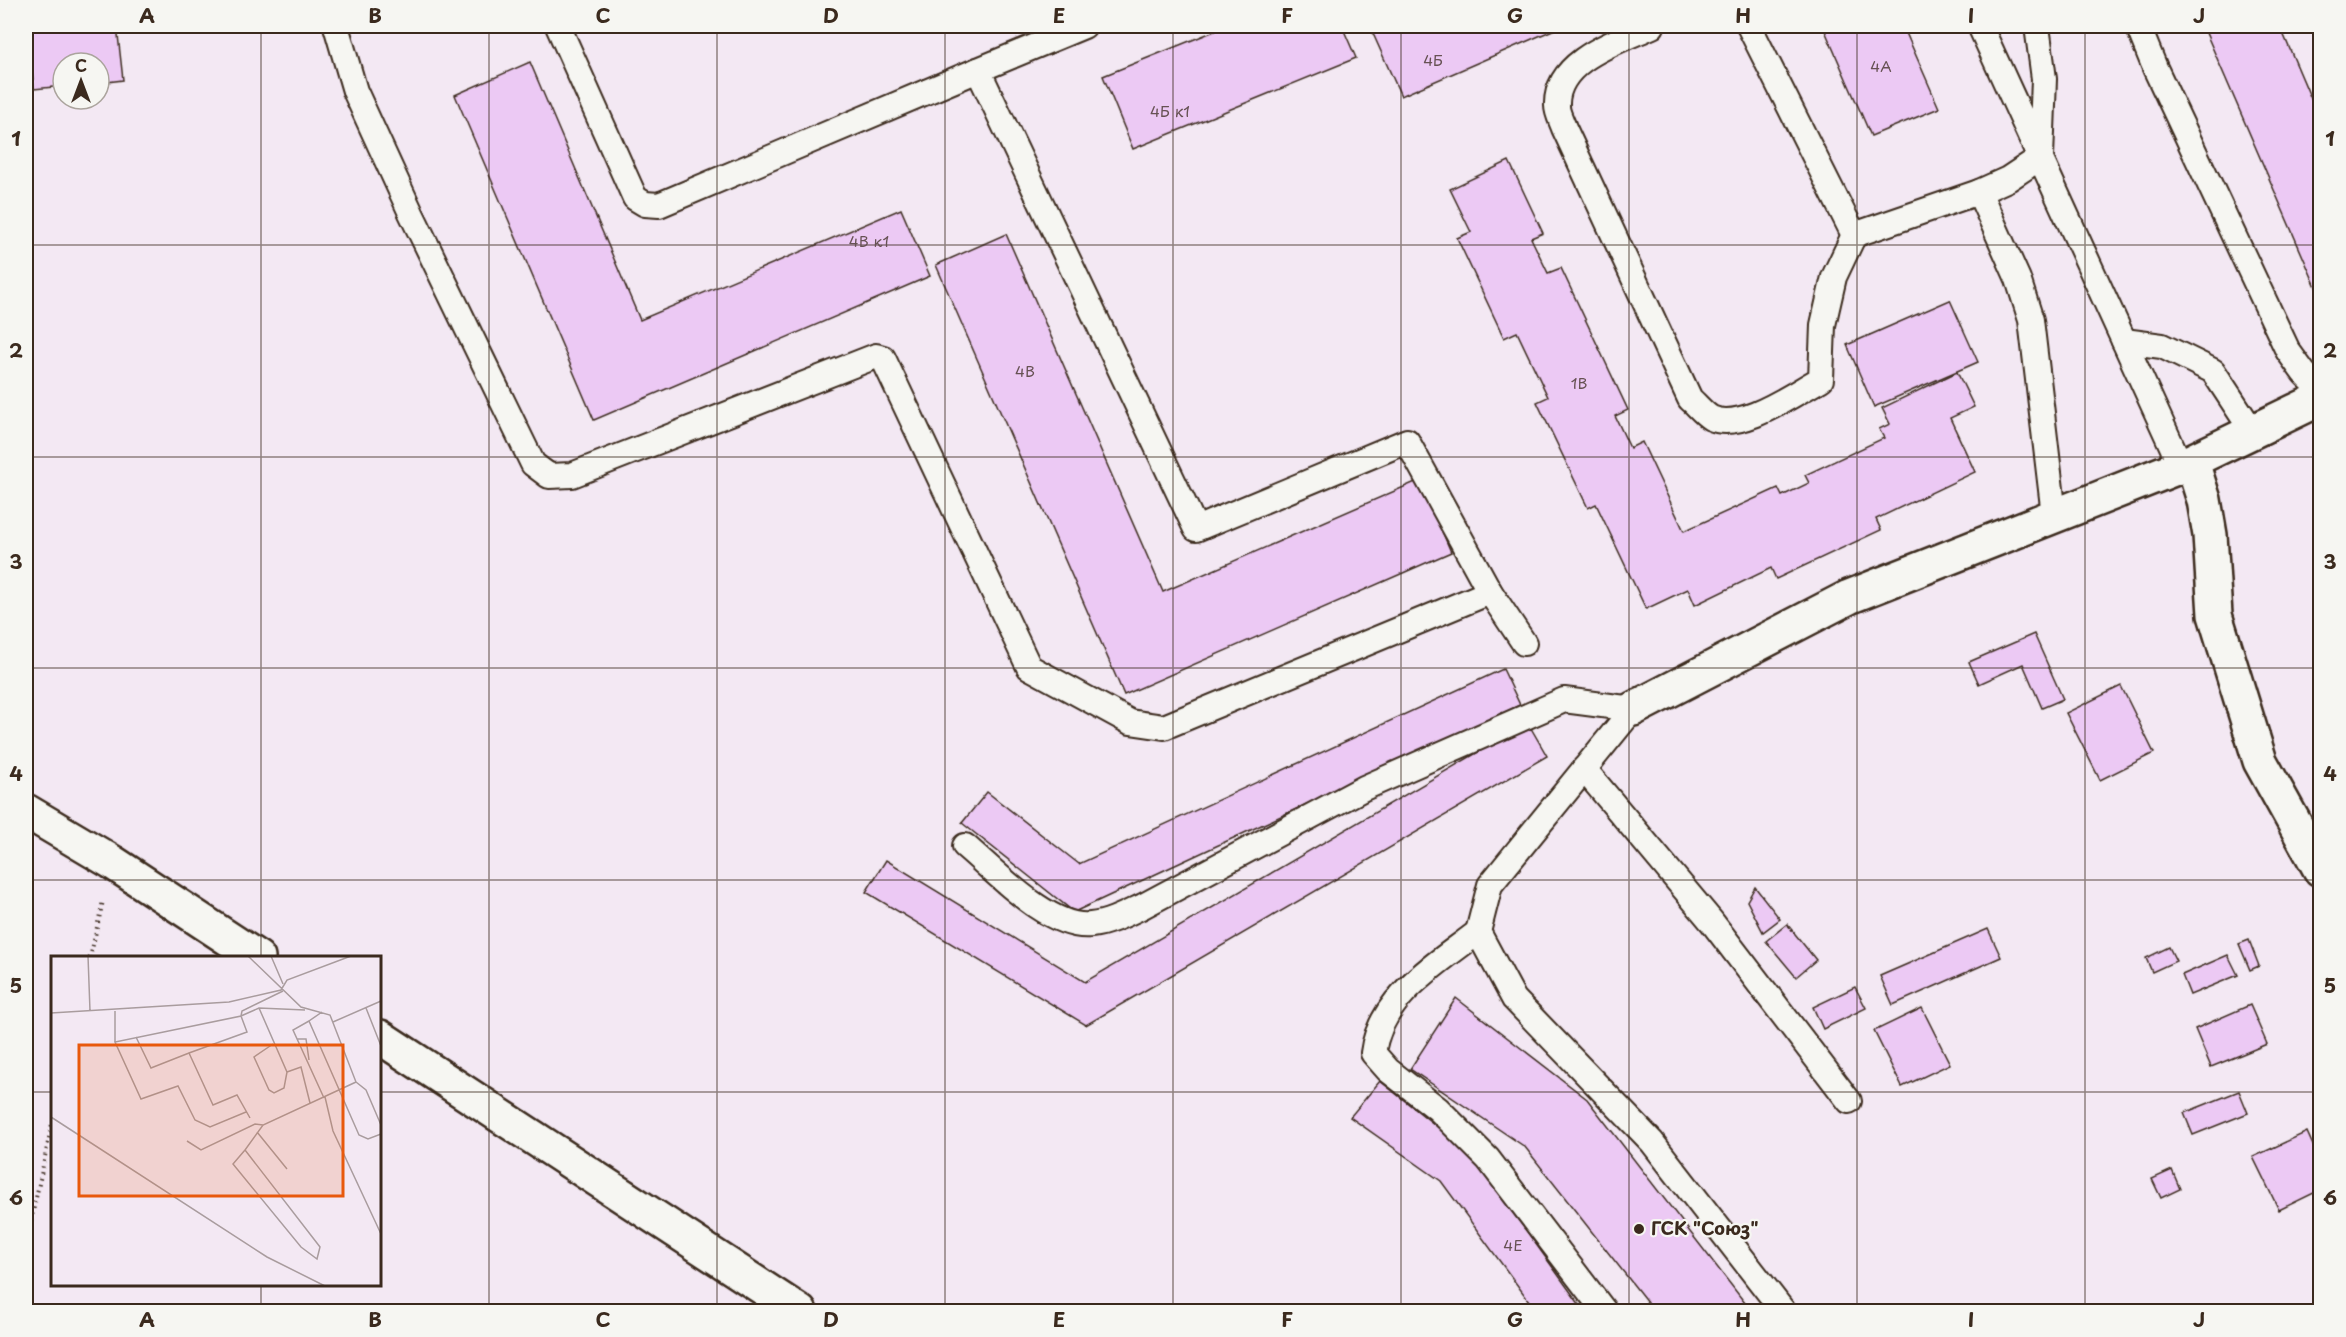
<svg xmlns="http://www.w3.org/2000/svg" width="2346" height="1337" font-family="'Playpen Sans',sans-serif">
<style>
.building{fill:#ecc9f4;stroke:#3b2a1e;stroke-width:1.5}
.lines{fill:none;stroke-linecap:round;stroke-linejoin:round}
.lane-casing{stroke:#3b2a1e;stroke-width:28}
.street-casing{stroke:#3b2a1e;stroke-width:38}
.path{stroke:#3b2a1e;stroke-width:4;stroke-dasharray:1.5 4.5;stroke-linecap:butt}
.lane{stroke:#f6f6f2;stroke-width:24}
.street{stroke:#f6f6f2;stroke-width:33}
.grid{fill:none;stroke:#3b2a1e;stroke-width:1.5;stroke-opacity:0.55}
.poi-dot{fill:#3b2a1e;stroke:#f6f6f2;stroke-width:2}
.labels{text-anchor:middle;stroke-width:4.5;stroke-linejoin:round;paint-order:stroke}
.number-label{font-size:15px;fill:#675254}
.poi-label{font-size:18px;font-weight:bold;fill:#3b2a1e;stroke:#f6f6f2;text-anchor:start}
.inset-road{fill:none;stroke:#a99c9e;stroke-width:1.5}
.view{fill:#e8590c;fill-opacity:0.15;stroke:#e8590c;stroke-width:3}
.inset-edge{fill:none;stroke:#3b2a1e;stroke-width:3}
.neatline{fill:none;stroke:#3b2a1e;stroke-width:2}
.grid-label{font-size:20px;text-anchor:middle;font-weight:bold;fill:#3b2a1e}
</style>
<rect width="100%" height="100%" fill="#f3e8f3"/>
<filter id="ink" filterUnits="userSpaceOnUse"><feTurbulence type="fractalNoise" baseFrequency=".0167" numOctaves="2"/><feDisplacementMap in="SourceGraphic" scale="12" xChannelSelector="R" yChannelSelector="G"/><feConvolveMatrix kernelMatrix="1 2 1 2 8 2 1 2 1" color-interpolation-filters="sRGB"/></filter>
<g filter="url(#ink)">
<g class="building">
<path d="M27 26H117L123 80 99 83V63H63V86L34 89Z"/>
<path d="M1227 26H1342L1356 58 1133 149 1103 76Z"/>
<path d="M1373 26H1562L1401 96 1370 27Z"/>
<path d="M1823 26H1903L1939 108 1871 136Z"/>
<path d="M2203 26H2280L2320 120V296Z"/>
<path d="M530 62 640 320 901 209 930 276 594 420 455 95Z"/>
<path d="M1509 161 1543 233 1531 238 1548 273 1561 268 1628 410 1615 416 1630 448 1642 442 1684 531 1778 488 1782 496 1809 483 1805 475 1884 438 1879 429 1890 424 1882 408 1957 372 1974 407 1950 418 1975 472 1876 519 1881 530 1776 579 1771 568 1695 605 1688 589 1646 609 1596 504 1588 508 1537 402 1548 397 1517 332 1504 338 1457 238 1471 232 1450 189Z"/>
<path d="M1006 234 1163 592 1420 480 1451 552 1124 695 936 265Z"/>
<path d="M1950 300 1978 362 1874 407 1847 345Z"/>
<path d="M2034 634 2063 699 2042 708 2023 664 1979 684 1969 662Z"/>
<path d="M1503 669 1520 705 1074 912 962 823 987 792 1079 864Z"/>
<path d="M2121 686 2154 753 2100 780 2066 713Z"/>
<path d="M1528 723 1547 756 1086 1025 866 892 886 860 1085 982Z"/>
<path d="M1755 887 1780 919 1763 932 1747 901Z"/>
<path d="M1787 924 1816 960 1796 977 1766 941Z"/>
<path d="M1988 929 2001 957 1893 1005 1880 976Z"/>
<path d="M2249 940 2259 966 2250 970 2239 944Z"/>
<path d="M2169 947 2176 961 2152 972 2146 958Z"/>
<path d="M2228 955 2238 975 2190 995 2182 975Z"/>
<path d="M1855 987 1866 1008 1823 1029 1813 1007Z"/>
<path d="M1456 998 1587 1099 1752 1312H1655L1525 1147 1410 1069Z"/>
<path d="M2250 1005 2267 1044 2211 1067 2195 1029Z"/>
<path d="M1922 1008 1950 1064 1902 1087 1874 1031Z"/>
<path d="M1380 1081 1470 1153 1585 1312H1537L1441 1181 1350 1117Z"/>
<path d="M2239 1091 2248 1113 2193 1135 2184 1113Z"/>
<path d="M2307 1132 2320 1161V1190L2279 1210 2253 1157Z"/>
<path d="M2172 1170 2180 1189 2161 1198 2152 1179Z"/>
</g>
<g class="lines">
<defs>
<g id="lane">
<path d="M336 26 355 91 411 213 533 464 549 476 572 475 876 356 883 358 1029 667 1130 722 1164 727 1490 592"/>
<path d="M558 26 635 198 645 204 659 205 978 70"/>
<path d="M1084 26 978 70 1196 529 1407 441 1490 592 1524 643"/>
<path d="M1652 26C1619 41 1555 60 1557 106 1557 113 1562 122 1564 128L1690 399C1696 404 1704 414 1711 418 1742 432 1794 393 1821 379L1823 325 1834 277 1854 235"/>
<path d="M1749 26 1854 235 1979 192 2018 279 2031 320 2054 515"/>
<path d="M1980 26 2181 466"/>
<path d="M2138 26 2155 68 2288 351 2304 373 2320 389"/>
<path d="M1979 192 2008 179 2041 157 2044 79 2037 26"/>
<path d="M2124 341 2162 346 2213 371 2253 432"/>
<path d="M1633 709 1490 885 1478 932 1514 999 1652 1142 1784 1312"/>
<path d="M1584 769 1712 922 1849 1101"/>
<path d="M965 846C995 871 1049 930 1091 925 1109 923 1126 914 1143 906L1364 788 1564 700 1633 709"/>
<path d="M1478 932C1437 964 1380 997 1373 1053L1388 1070 1438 1109 1488 1159 1605 1312"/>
</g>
<g id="street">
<path d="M2192 462 2204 500 2210 535 2215 615 2260 761 2320 869"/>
<path d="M1633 709 1849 597 2181 466 2320 399"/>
<path d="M26 811 112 862 258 958"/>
<path d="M380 1037 800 1312"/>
</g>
</defs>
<use href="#lane" class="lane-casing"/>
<use href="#street" class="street-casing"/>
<g class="path">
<path d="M90 958 103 901"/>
<path d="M26 1244 52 1124"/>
</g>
<use href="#lane" class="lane"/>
<use href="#street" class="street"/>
</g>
</g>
<path class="grid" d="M261 26V958M489 26V1312M717 26V1312M945 26V1312M1173 26V1312M1401 26V1312M1629 26V1312M1857 26V1312M2085 26V1312M26 245H2320M26 457H2320M26 668H2320M26 880H2320M26 1092H52M380 1092H2320M261 1284V1312"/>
<circle class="poi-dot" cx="1639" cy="1229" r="6"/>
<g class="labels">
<g class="number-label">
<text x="1433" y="66">4Б</text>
<text x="1881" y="72">4А</text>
<text x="1170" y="117">4Б к1</text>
<text x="869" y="247">4В к1</text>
<text x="1025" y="377">4В</text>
<text x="1579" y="389">1В</text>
<text x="1513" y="1251">4Е</text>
</g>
<g class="poi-label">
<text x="1651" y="1235">ГСК "Союз"</text>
</g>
</g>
<g transform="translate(51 956)">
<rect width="330" height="330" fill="#f3e8f3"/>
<path class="inset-road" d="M37 0 39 55M220 0 232 28M208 52 236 116 250 111 259 147M315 52 330 90M271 56 258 65 308 179 317 183 330 178M0 57 178 46 230 34 236 24 300 0M258 65 242 74 273 142M282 66 330 45M85 81 100 112 138 97M246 83H255L258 104M64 86V55M222 88 203 101 218 134 223 137 233 132 236 116M305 126 315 134 330 169M274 141 282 175 330 278M195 156 159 171 144 164 127 130 90 143 64 86 190 60 191 55 232 35M0 161 216 301 274 330M199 162 186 139 162 149 138 97 196 76 190 60 208 52 254 54M206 176 236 213M136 185 150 194 204 168 212 169M194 194 182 208 250 291 266 303 269 291 194 194 212 169 305 126 279 59 250 51 197 0"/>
<path class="view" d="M28 89H292V240H28Z"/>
<rect width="330" height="330" class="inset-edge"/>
</g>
<rect width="2346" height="1337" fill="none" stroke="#f6f6f2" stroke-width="66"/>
<g transform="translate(81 81)"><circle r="28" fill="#f6f6f2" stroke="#aba49d" stroke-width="1.5"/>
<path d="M0-4.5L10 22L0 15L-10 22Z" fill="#3b2a1e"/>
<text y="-9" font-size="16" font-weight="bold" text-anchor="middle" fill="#3b2a1e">С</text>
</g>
<rect x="33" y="33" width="2280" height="1271" class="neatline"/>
<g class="grid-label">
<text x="147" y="23">A</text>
<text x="375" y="23">B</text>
<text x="603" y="23">C</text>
<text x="831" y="23">D</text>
<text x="1059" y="23">E</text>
<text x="1287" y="23">F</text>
<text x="1515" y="23">G</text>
<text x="1743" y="23">H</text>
<text x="1971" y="23">I</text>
<text x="2199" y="23">J</text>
<text x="16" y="146">1</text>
<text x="2330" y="146">1</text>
<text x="16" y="358">2</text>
<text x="2330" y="358">2</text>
<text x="16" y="569">3</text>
<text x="2330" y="569">3</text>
<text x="16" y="781">4</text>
<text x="2330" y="781">4</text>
<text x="16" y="993">5</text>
<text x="2330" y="993">5</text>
<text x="16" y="1205">6</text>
<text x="2330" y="1205">6</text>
<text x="147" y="1327">A</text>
<text x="375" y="1327">B</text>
<text x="603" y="1327">C</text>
<text x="831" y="1327">D</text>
<text x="1059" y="1327">E</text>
<text x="1287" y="1327">F</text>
<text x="1515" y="1327">G</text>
<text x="1743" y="1327">H</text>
<text x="1971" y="1327">I</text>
<text x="2199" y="1327">J</text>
</g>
</svg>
